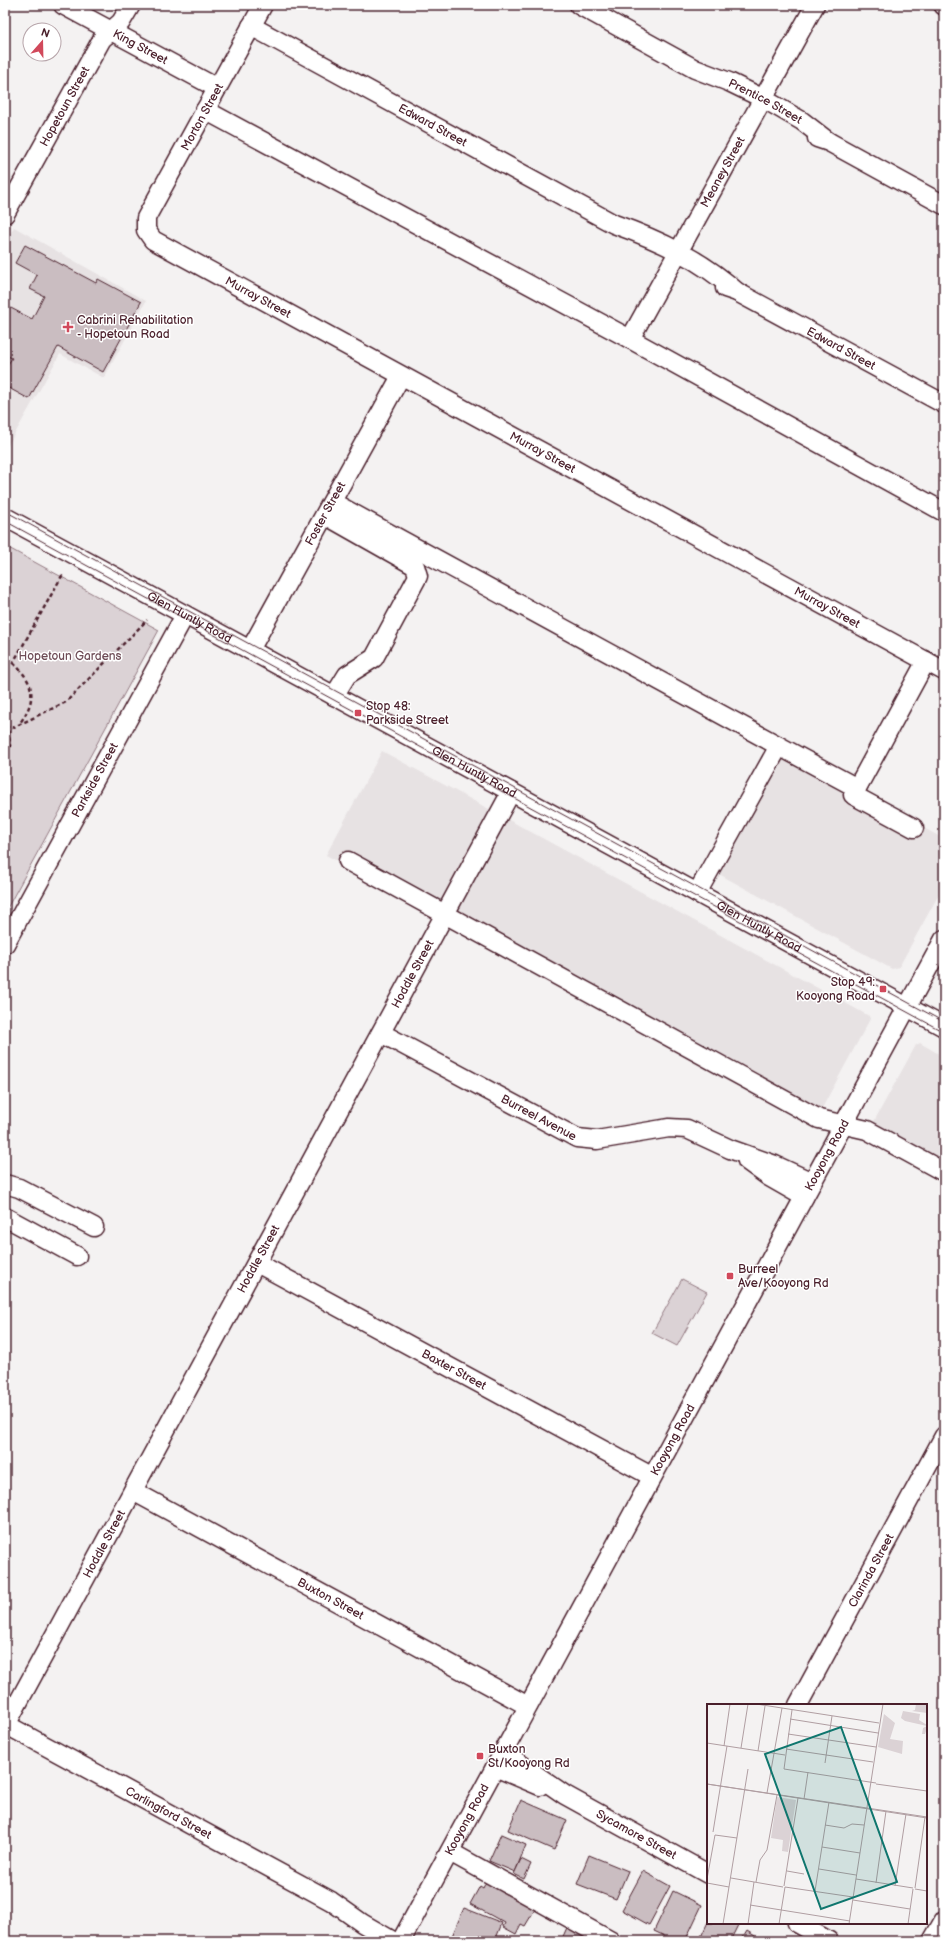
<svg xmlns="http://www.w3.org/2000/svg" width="949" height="1946" font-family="'Balsamiq Sans',sans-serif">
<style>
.built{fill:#e7e2e3}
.green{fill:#dbd2d5;stroke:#927880}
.building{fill:#cabdc1;stroke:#4a1f2b}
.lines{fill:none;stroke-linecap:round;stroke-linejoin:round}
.minor-casing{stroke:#4a1f2b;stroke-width:21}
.path{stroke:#4a1f2b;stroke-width:2.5;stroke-dasharray:4 3;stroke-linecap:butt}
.minor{stroke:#fff;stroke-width:18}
.tram{stroke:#4a1f2b;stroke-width:1}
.poi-dot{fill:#d1495b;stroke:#fff;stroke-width:1.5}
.labels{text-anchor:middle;stroke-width:3;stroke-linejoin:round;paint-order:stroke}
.street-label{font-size:12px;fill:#4a1f2b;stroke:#fff}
.poi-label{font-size:12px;fill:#4a1f2b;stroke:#fff;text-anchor:start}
.park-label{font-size:12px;fill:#6e4c56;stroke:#fff}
.inset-road{fill:none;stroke:#b09ea2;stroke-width:1}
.view{fill:#0f766e;fill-opacity:0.15;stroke:#0f766e;stroke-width:2}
.inset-edge{fill:none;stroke:#4a1f2b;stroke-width:2}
</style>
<rect width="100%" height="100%" fill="#f4f2f2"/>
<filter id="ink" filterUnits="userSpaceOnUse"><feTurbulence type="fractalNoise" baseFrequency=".025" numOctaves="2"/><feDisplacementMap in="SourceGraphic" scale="8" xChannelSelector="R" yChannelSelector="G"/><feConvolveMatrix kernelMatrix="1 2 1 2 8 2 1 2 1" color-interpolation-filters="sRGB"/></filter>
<g filter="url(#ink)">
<g class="built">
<path d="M14 227 146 301 104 378 60 354 5 451V243Z"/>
<path d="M382 751 869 1016 870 1019 815 1121 326 855Z"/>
<path d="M784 752 944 839V885L899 967 892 969 717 873Z"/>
<path d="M920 1043 944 1057V1176L867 1134 916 1045Z"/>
</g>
<g class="green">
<path d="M5 546 159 630 5 912Z"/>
<path d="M682 1279 707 1292 677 1346 652 1333Z"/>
</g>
<g class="building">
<path d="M25 245 96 283 98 279 141 302 103 372 58 347 29 399 5 386V362L8 364 12 358 5 355V305L32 319 44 296 30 289 37 275 15 263Z"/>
<path d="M521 1800 567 1820 554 1850 508 1830Z"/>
<path d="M501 1834 526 1845 515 1872 489 1861Z"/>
<path d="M589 1855 628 1871 616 1899 577 1884Z"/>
<path d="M521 1859 531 1864 524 1879 514 1874Z"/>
<path d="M643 1871 670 1886 649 1925 622 1910Z"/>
<path d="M488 1878 537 1906 525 1926 521 1924 516 1934 503 1927 505 1923 470 1904 480 1886 483 1888Z"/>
<path d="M673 1891 702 1905 685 1941H675L654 1931Z"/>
<path d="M464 1908 502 1923 495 1941H465L452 1936Z"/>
<path d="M708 1922V1923H739L730 1941H699Z"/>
<path d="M569 1923 606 1941H561Z"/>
<path d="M747 1931 763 1941H741Z"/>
</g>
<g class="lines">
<defs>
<g id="minor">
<path id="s1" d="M63 5 217 88"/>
<path id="s2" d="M263 5 146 218V230L153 240 944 671"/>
<path id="s3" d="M579 5 695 69 729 82 764 99 802 121 829 142"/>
<path d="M943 5 944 6"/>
<path id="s4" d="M251 26 614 224C659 240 702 260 737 292"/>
<path d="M205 110 630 339 944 512"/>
<path d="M817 138 829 142 944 205"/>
<path id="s5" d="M5 214 102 39 121 22 131 5"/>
<path id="s6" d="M725 288 737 292 944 404"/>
<path id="s7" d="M630 339 815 5"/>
<path d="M332 502 779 746 697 893"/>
<path d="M325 515 415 566 418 576 374 658 347 675 334 696"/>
<path id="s8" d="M5 517 944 1027"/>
<path id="s9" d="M250 650 401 376"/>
<path d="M779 746 857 788 926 661"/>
<path d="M857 788 853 795 914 828"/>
<path d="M348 861 819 1119 867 1130 944 1172"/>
<path id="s10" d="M5 944 185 615"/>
<path id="s11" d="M381 1033 577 1138 597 1140 669 1128 687 1129 730 1149 775 1165 812 1182"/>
<path d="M747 1161 769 1177 804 1197"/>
<path d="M5 1184 19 1188 94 1227"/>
<path d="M5 1217 77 1256"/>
<path id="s12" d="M257 1263 651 1476"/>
<path id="s13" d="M133 1491 528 1706"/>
<path id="s14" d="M798 1705 944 1436"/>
<path id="s15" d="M5 1724 331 1901 362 1923 393 1941"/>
<path id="s16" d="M6 1725 511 792"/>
<path id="s17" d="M503 1752 565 1795 708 1874"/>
<path d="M495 1767 540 1786"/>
<path d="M450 1852 611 1941"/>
<path d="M797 1923 829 1941"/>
<path id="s18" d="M401 1941 944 939"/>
<path d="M932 1941 944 1920"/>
</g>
</defs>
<use href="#minor" class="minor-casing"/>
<g class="path">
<path d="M5 661 13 663 63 574"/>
<path d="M13 663C35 683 37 699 20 723"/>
<path d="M5 726 12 728 66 702 147 620"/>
<path d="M5 754 10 746 8 727"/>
</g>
<use href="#minor" class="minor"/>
<g class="tram">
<path d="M5 511 944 1022"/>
<path d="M5 521 944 1032"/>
</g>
</g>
</g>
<g class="poi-dot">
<path d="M66 321h4v4h4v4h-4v4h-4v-4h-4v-4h4z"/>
<rect x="354" y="709" width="8" height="8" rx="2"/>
<rect x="879" y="985" width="8" height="8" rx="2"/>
<rect x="726" y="1272" width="8" height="8" rx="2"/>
<rect x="476" y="1752" width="8" height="8" rx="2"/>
</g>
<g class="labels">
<g class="street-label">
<text dy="4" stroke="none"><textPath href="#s1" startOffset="88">King Street</textPath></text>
<text dy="4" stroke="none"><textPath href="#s3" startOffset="210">Prentice Street</textPath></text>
<text dy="4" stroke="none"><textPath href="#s5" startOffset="123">Hopetoun Street</textPath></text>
<text transform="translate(202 117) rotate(-61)" y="4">Morton Street</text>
<text dy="4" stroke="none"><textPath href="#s4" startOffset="207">Edward Street</textPath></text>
<text dy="4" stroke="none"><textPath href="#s7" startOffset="191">Meaney Street</textPath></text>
<text dy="4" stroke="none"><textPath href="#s2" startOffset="387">Murray Street</textPath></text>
<text dy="4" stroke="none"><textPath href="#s6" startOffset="131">Edward Street</textPath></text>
<text dy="4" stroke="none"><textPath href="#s2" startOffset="711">Murray Street</textPath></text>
<text dy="4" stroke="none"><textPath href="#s9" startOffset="156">Foster Street</textPath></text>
<text dy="4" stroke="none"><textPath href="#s2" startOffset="1035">Murray Street</textPath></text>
<text dy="4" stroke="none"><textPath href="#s8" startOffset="210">Glen Huntly Road</textPath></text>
<text dy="4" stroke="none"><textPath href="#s8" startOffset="534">Glen Huntly Road</textPath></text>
<text dy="4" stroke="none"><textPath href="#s10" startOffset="187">Parkside Street</textPath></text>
<text dy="4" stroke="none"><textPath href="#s8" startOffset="858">Glen Huntly Road</textPath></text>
<text dy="4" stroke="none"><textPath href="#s16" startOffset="854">Hoddle Street</textPath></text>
<text dy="4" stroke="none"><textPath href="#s11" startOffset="179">Burreel Avenue</textPath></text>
<text dy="4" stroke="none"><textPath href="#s18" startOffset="894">Kooyong Road</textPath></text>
<text dy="4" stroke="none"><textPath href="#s16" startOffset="530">Hoddle Street</textPath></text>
<text dy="4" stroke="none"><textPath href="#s12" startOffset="224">Baxter Street</textPath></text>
<text dy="4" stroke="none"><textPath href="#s18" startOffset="570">Kooyong Road</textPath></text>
<text dy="4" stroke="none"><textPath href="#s16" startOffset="206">Hoddle Street</textPath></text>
<text dy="4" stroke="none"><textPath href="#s14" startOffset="153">Clarinda Street</textPath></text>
<text dy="4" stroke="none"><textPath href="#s13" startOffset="225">Buxton Street</textPath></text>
<text dy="4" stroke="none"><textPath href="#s15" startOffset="186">Carlingford Street</textPath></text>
<text dy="4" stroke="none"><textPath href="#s18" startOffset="138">Kooyong Road</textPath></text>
<text dy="4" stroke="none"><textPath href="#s17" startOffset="157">Sycamore Street</textPath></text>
</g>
<g class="poi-label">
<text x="77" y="324">Cabrini Rehabilitation<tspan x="77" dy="14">- Hopetoun Road</tspan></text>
<text x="366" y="710">Stop 48:<tspan x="366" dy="14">Parkside Street</tspan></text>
<text x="875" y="986" text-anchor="end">Stop 49:<tspan x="875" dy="14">Kooyong Road</tspan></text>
<text x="738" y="1273">Burreel<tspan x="738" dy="14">Ave/Kooyong Rd</tspan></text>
<text x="488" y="1753">Buxton<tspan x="488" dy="14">St/Kooyong Rd</tspan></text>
</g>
<g class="park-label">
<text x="70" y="660">Hopetoun Gardens</text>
</g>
</g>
<g transform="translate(707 1704)">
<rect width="220" height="220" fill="#f4f2f2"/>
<path d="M209 0H220V9L205 7 208 6ZM196 7 213 10 212 16 220 21V24L218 30H215L216 24 220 22 198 17 194 14ZM177 10 188 19 183 35 196 37 195 50 171 43ZM70 93 89 96 81 148 75 147 76 136 64 134Z" fill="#dbd2d5"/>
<path class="inset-road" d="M49 0 172 19M85 6 77 65 169 79M83 15 171 29M81 30 169 43M0 39 78 51M17 42 23 0M34 44 41 0M79 45 166 58M51 47 58 2M118 59 125 12M0 80 220 113M0 80 220 114M169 80 220 87M60 89 75 4M97 95 101 68M118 121 137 124 145 120 157 121M6 128 20 42M8 131 30 134M115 143 153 149M112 165 149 171M80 167 97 170M24 174 76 183M0 175 8 131M149 175 206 184M49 178 53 156 60 146 70 91M0 179 22 183M169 179 179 107M77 182 91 94M188 182 199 110M78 183 146 193M208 184 218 113M208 185 220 187M108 187 122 98M146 196 203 205M43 201 143 217M16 220 41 65M41 220 47 178M72 220 78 183M142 220 176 0M201 220 206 185"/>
<path class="view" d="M134 23 190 178 114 205 58 50Z"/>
<rect width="220" height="220" class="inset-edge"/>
</g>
<rect width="949" height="1946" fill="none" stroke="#fff" stroke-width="20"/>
<rect x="10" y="10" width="929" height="1926" fill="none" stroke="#4a1f2b" stroke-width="1.5" filter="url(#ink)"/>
<g transform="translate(42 42) rotate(20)"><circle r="19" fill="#ffffff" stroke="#b7a5aa"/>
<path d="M0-3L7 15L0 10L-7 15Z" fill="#d1495b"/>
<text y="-6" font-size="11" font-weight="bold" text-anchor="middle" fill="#4a1f2b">N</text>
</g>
</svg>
